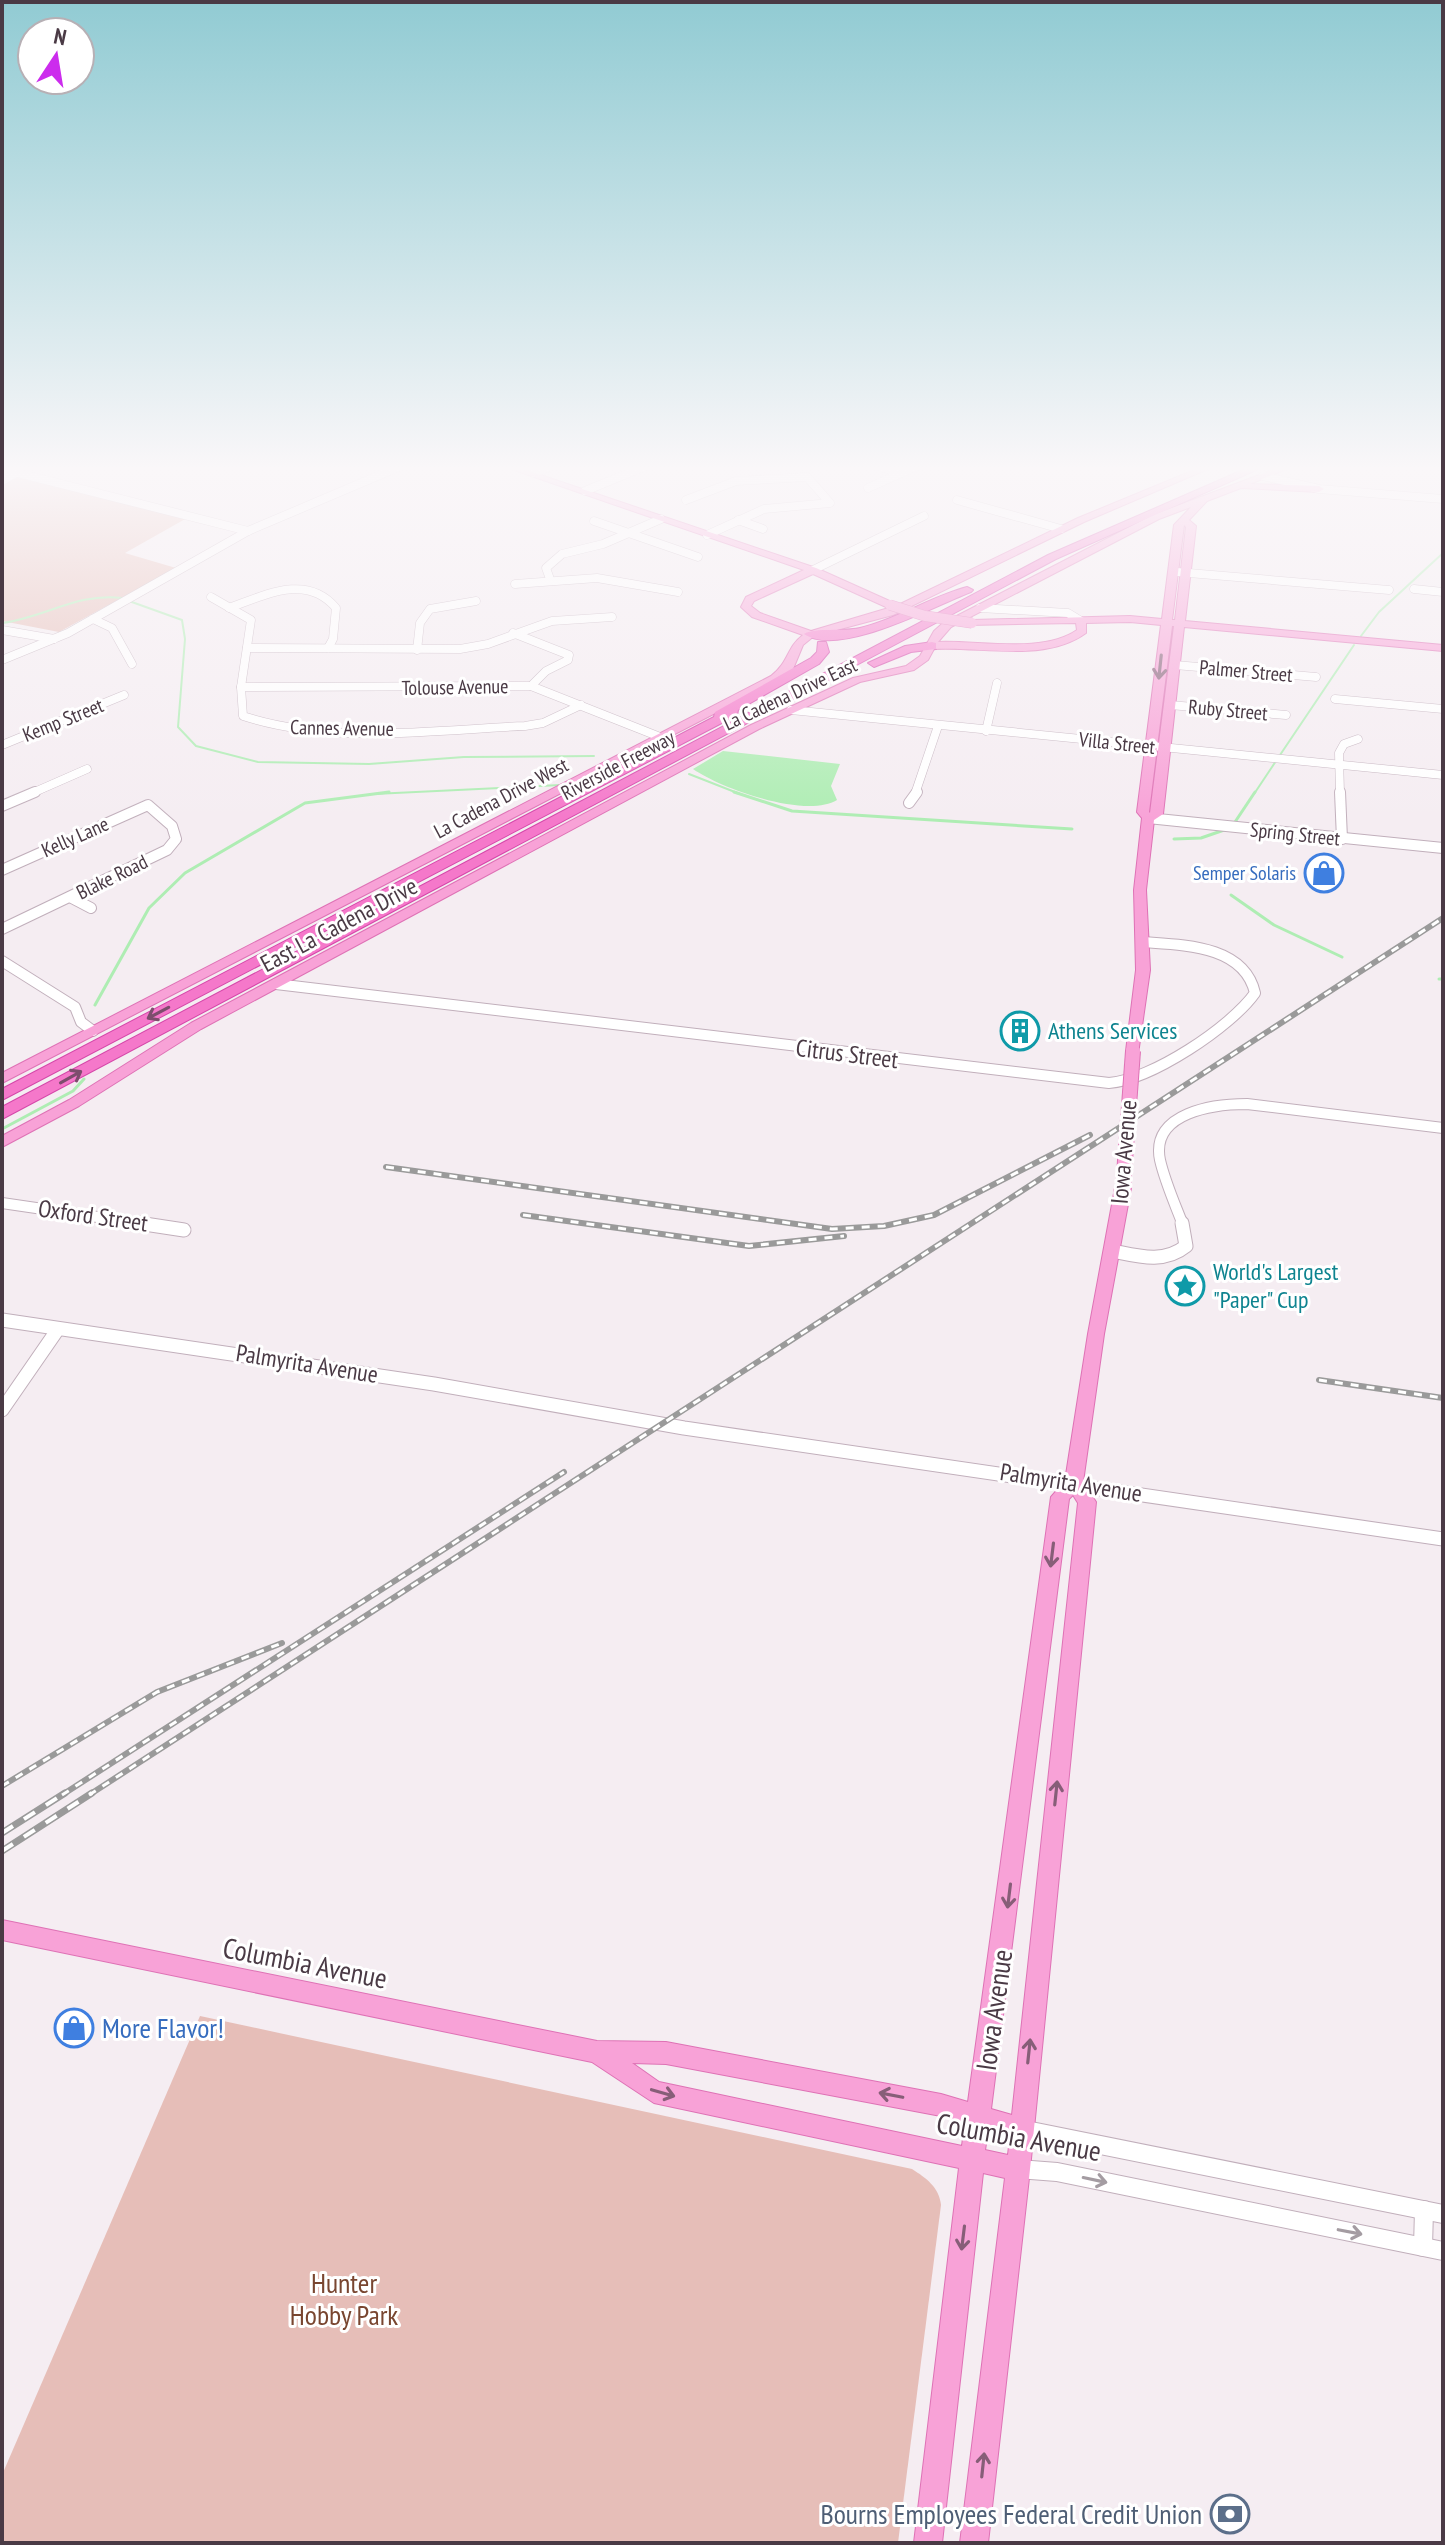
<svg xmlns="http://www.w3.org/2000/svg" width="1445" height="2545" font-family="'PT Sans Narrow',sans-serif">
<style>
.green{fill:#e6beb8}
.water{fill:#aeedb3}
.lines{fill:none;stroke-linecap:round;stroke-linejoin:round}
.stream-far1{stroke:#aeedb3;stroke-width:2}
.stream{stroke:#aeedb3;stroke-width:3}
.minor-far3-casing{stroke:#c1afbb;stroke-width:9}
.minor-far2-casing{stroke:#c1afbb;stroke-width:12}
.minor-far1-casing{stroke:#c1afbb;stroke-width:15}
.minor-casing{stroke:#c1afbb;stroke-width:20}
.major-casing{stroke:#de72b5;stroke-width:2}
.highway-casing{stroke:#d547a9;stroke-width:2}
.minor-far3{stroke:#fff;stroke-width:8}
.minor-far2{stroke:#fff;stroke-width:10}
.minor-far1{stroke:#fff;stroke-width:13}
.minor{stroke:#fff;stroke-width:18}
.major{fill:#f8a2d7;fill-rule:evenodd}
.highway{fill:#f578ca;fill-rule:evenodd}
.rail-far1-casing{stroke:#9a9a9a;stroke-width:6}
.rail-casing{stroke:#9a9a9a;stroke-width:7}
.rail-far1{stroke:#fff;stroke-width:3;stroke-dasharray:8;stroke-linecap:butt}
.rail{stroke:#fff;stroke-width:4;stroke-dasharray:13;stroke-linecap:butt}
.major-bridge-far1-casing{stroke:#de72b5;stroke-width:11;stroke-linecap:butt}
.major-bridge-casing{stroke:#de72b5;stroke-width:16;stroke-linecap:butt}
.major-bridge-far1{stroke:#f8a2d7;stroke-width:10}
.major-bridge{stroke:#f8a2d7;stroke-width:14}
.oneway{stroke:#875e78}
.oneway2{stroke:#7d4d6d}
.oneway3{stroke:#a49ca2}
.labels{text-anchor:middle;stroke-width:6;stroke-linejoin:round;paint-order:stroke}
.far-street-label{font-size:20px;fill:#4a3a45;stroke:#fff}
.far-shop-label{font-size:20px;fill:#366cbe;stroke:#fff;text-anchor:end}
.street-label{font-size:24px;fill:#4a3a45;stroke:#fff}
.culture-label{font-size:24px;fill:#0d838f;stroke:#fff;text-anchor:start}
.near-street-label{font-size:28px;fill:#4a3a45;stroke:#fff}
.near-shop-label{font-size:28px;fill:#366cbe;stroke:#fff;text-anchor:start}
.near-park-label{font-size:28px;fill:#794630;stroke:#fff}
.near-service-label{font-size:28px;fill:#4e5e75;stroke:#fff;text-anchor:end}
</style>
<rect width="100%" height="100%" fill="#f5edf2"/>
<g class="green">
<path d="M14 476 187 518 125 553 176 568 59 632 2 621V483Z"/>
<path d="M200 2016 912 2169C926 2178 939 2187 941 2205L898 2543H2V2475Z"/>
</g>
<path class="water" d="M723 751 840 764 831 786 837 800C806 819 722 789 693 769Z"/>
<g class="lines">
<g class="stream-far1">
<path d="M129 601 182 620 185 639 178 727 196 746 258 762 369 764 464 757 594 756"/>
<path d="M2 623C44 618 78 592 122 598"/>
<path d="M1361 636 1379 612 1443 553"/>
<path d="M1280 755 1354 645"/>
<path d="M689 774 740 794"/>
<path d="M374 794 561 785"/>
<path d="M1254 794 1276 761"/>
</g>
<g class="stream">
<path d="M734 792 792 811 1072 829"/>
<path d="M1233 825 1255 792"/>
<path d="M1174 839 1201 838 1227 829"/>
<path d="M1231 895 1274 925 1342 957"/>
<path d="M1439 979H1443"/>
<path d="M95 1005 149 908 185 873 305 803 389 792"/>
<path d="M2 1129 73 1091 84 1079"/>
</g>
<defs>
<g id="minor-far3">
<path d="M877 466 901 473"/>
<path d="M2 469 248 531"/>
<path d="M534 473 552 466"/>
<path d="M1263 476 1319 489 1443 499"/>
<path d="M2 481 16 473"/>
<path d="M868 488 917 466"/>
<path d="M585 491 646 466"/>
<path d="M686 500 736 481 807 477 830 503 764 509 707 535"/>
<path d="M957 500 1061 529"/>
<path d="M738 520 763 529"/>
<path d="M594 521 698 557"/>
<path d="M813 570 924 516"/>
<path d="M1177 572 1389 590"/>
<path d="M550 579 546 568 562 554 603 544 661 519"/>
<path d="M515 584 597 578 678 592"/>
<path d="M1414 589 1443 592"/>
<path d="M211 597 251 620 241 687 243 716C332 745 433 730 525 726L543 723 581 705"/>
<path d="M229 608C265 595 307 573 336 608L333 639 328 648"/>
<path d="M980 608 1068 613 1081 621"/>
<path d="M93 619 112 628 132 664"/>
<path d="M2 630 54 639"/>
<path d="M513 633 569 655 568 660 546 671 531 686"/>
<path d="M247 648 460 649 488 644 552 621 612 617"/>
<path d="M417 650 420 623 430 609 476 601"/>
<path d="M2 660 68 633 248 531 401 466"/>
<path d="M1175 665 1316 677"/>
<path d="M241 687 531 686 660 737"/>
<path d="M1335 699 1443 709"/>
<path d="M1170 705 1286 715"/>
<path d="M791 710 1443 775"/>
<path d="M986 731 997 683"/>
<path d="M2 745 124 695"/>
<path d="M30 794 87 769"/>
<path d="M915 794 938 726"/>
<path d="M1340 794 1339 753 1344 744 1358 739"/>
</g>
<g id="minor-far2">
<path d="M1340 792 1342 839"/>
<path d="M909 803 917 792"/>
<path d="M2 806 35 792"/>
<path d="M1148 818 1443 848"/>
<path d="M2 870 148 805 172 826 176 839 167 850 2 929"/>
<path d="M70 897 91 908"/>
<path d="M2 961 75 1007 81 1022 93 1031"/>
<path d="M276 984 1109 1083C1151 1080 1231 1027 1255 993 1244 945 1183 945 1143 942"/>
<path d="M2 1203 152 1225"/>
<path d="M1183 1225C1175 1204 1165 1182 1160 1160 1150 1112 1215 1104 1247 1104L1443 1128"/>
</g>
<g id="minor-far1">
<path d="M138 1223 184 1230"/>
<path d="M1113 1251C1138 1256 1164 1264 1186 1246L1182 1223"/>
<path d="M2 1320 434 1384 684 1428 1443 1539"/>
<path d="M2 1410 58 1329"/>
</g>
<g id="minor">
<path d="M1021 2129 1443 2214"/>
<path d="M1018 2169 1057 2172 1443 2251"/>
<path d="M1423 2247 1424 2210"/>
</g>
<g id="major">
<path d="M502 466H514L816 568 894 603V607L1078 518 1204 466H1215L1084 522 893 615 814 636 803 645 793 669 779 680 2 1083V1073L771 676C790 661 786 648 803 635L752 617 741 607 746 597 804 570ZM813 574 886 607H892L811 631 760 613 751 606 754 601Z"/>
<path d="M1283 466H1294L1250 484 1319 486 1324 489 1319 492 1241 488 1207 501 1189 520 1196 526 1185 621 1443 645V651L1184 627 1163 814 1154 820 1146 890 1150 970 1138 1054H1128L1126 1051 1136 970 1134 890 1142 818 1137 812 1161 625 1130 622 1086 623V633C1045 663 982 646 934 649L928 660 914 670 860 682 759 729 201 1029 79 1106 2 1147V1136L69 1100 191 1023 751 725 853 678 906 666 920 656 934 631 943 623 1153 515ZM1191 507 1174 525 1162 619 1130 616 972 620 968 621V625L1076 623 1077 630C1043 654 978 640 938 642L951 627 1159 519ZM1184 525 1186 527 1175 620H1172ZM1172 626H1174L1150 813 1149 812Z"/>
<path d="M1123 1183 1131 1188 1104 1334 1083 1482 1096 1502 1030 2169 988 2543H960L1005 2178 983 2173 942 2543H914L959 2168 654 2103 592 2062 2 1940V1920L597 2041 666 2042 941 2094 968 2102 1051 1497 1065 1481 1088 1334 1115 1188ZM1073 1495 1078 1503 1012 2115 991 2109 1069 1499ZM632 2063 666 2064 941 2116 965 2123 962 2146 659 2082ZM988 2130 1010 2137 1008 2155 985 2150Z"/>
</g>
<g id="highway">
<path d="M1252 466H1265L1056 559 2 1119V1107L1048 555Z"/>
<path d="M967 587 973 590 971 592C934 606 840 658 804 634 815 627 844 632 860 628 897 619 930 597 967 587Z"/>
<path d="M818 642H826L829 652 819 664 738 710 737 715 2 1100V1089L714 717 715 712 811 658 817 652Z"/>
<path d="M932 642 936 643V649L911 652 874 667 868 663 905 646Z"/>
</g>
</defs>
<use href="#minor-far3" class="minor-far3-casing"/>
<use href="#minor-far2" class="minor-far2-casing"/>
<use href="#minor-far1" class="minor-far1-casing"/>
<use href="#minor" class="minor-casing"/>
<use href="#major" class="major-casing"/>
<use href="#highway" class="highway-casing"/>
<use href="#minor-far3" class="minor-far3"/>
<use href="#minor-far2" class="minor-far2"/>
<use href="#minor-far1" class="minor-far1"/>
<use href="#minor" class="minor"/>
<use href="#major" class="major"/>
<use href="#highway" class="highway"/>
<defs>
<g id="rail-far1">
<path d="M386 1167 832 1229 884 1226 934 1215 1090 1135"/>
<path d="M523 1215 749 1246 844 1236"/>
<path d="M1319 1380 1443 1398"/>
<path d="M2 1786 157 1692 282 1643"/>
<path d="M62 1795 564 1472"/>
<path d="M89 1795 1443 918"/>
</g>
<g id="rail">
<path d="M2 1833 65 1793"/>
<path d="M2 1851 92 1793"/>
</g>
</defs>
<use href="#rail-far1" class="rail-far1-casing"/>
<use href="#rail" class="rail-casing"/>
<use href="#rail-far1" class="rail-far1"/>
<use href="#rail" class="rail"/>
<defs>
<path id="major-bridge-far1" d="M890 605 925 616 972 623"/>
<path id="major-bridge" d="M1123 1188 1133 1051"/>
</defs>
<use href="#major-bridge-far1" class="major-bridge-far1-casing"/>
<use href="#major-bridge" class="major-bridge-casing"/>
<use href="#major-bridge-far1" class="major-bridge-far1"/>
<use href="#major-bridge" class="major-bridge"/>
</g>
<defs><path id="oneway-shaft" d="M-6 0H5M1.5-3L5.5 0L1.5 3" fill="none" stroke-width="1.6" stroke-linecap="round" stroke-linejoin="round" transform="scale(2)"/></defs>
<g class="oneway">
<use href="#oneway-shaft" transform="translate(1160 667) rotate(96)"/>
<use href="#oneway-shaft" transform="translate(1052 1555) rotate(97)"/>
<use href="#oneway-shaft" transform="translate(1056 1793) rotate(-84)"/>
<use href="#oneway-shaft" transform="translate(1009 1896) rotate(97)"/>
<use href="#oneway-shaft" transform="translate(1029 2051) rotate(-84)"/>
<use href="#oneway-shaft" transform="translate(663 2093) rotate(16)"/>
<use href="#oneway-shaft" transform="translate(891 2095) rotate(-169)"/>
<use href="#oneway-shaft" transform="translate(963 2238) rotate(97)"/>
<use href="#oneway-shaft" transform="translate(983 2465) rotate(-84)"/>
</g>
<g class="oneway2">
<use href="#oneway-shaft" transform="translate(158 1013) rotate(152)"/>
<use href="#oneway-shaft" transform="translate(71 1077) rotate(-29)"/>
</g>
<g class="oneway3">
<use href="#oneway-shaft" transform="translate(1095 2180) rotate(12)"/>
<use href="#oneway-shaft" transform="translate(1350 2232) rotate(11)"/>
</g>
<linearGradient id="sky" x2="0" y2="1"><stop stop-color="#91cbd3"/><stop offset="0.57" stop-color="#faf7f9"/><stop offset="1" stop-color="#faf7f9" stop-opacity="0"/></linearGradient>
<rect width="1445" height="822" fill="url(#sky)"/>
<defs>
<symbol id="shop-ring" viewBox="-11 -11 22 22"><circle r="9.5" fill="#fff" stroke="#3f7fe0" stroke-width="1.5"/><path d="M-5-2.5h2.3a2.7 3.5 0 0 1 5.4 0H5L5.5 6h-11ZM-1.5-2.5h3a1.5 2.3 0 0 0-3 0Z" fill="#3f7fe0"/></symbol>
<symbol id="building-ring" viewBox="-11 -11 22 22"><circle r="9.5" fill="#fff" stroke="#0f9aa8" stroke-width="1.5"/><path d="M-4-6H4V6H1V3H-1V6H-4ZM-2.5-4.3h1.7v1.8h-1.7ZM.8-4.3h1.7v1.8H.8ZM-2.5-1h1.7V.8h-1.7ZM.8-1h1.7V.8H.8Z" fill="#0f9aa8"/></symbol>
<symbol id="sight-ring" viewBox="-11 -11 22 22"><circle r="9.5" fill="#fff" stroke="#0f9aa8" stroke-width="1.5"/><path d="M0-6L1.8-2.2L6-1.7L2.9 1.2L3.7 5.4L0 3.3L-3.7 5.4L-2.9 1.2L-6-1.7L-1.8-2.2Z" fill="#0f9aa8"/></symbol>
<symbol id="bank-ring" viewBox="-11 -11 22 22"><circle r="9.5" fill="#fff" stroke="#5c6f8a" stroke-width="1.5"/><path d="M-6-4H6V4H-6ZM0-2.3a2.3 2.3 0 1 0 0 4.6a2.3 2.3 0 1 0 0-4.6Z" fill="#5c6f8a"/></symbol>
</defs>
<g fill-rule="evenodd">
<use href="#shop-ring" x="1302" y="851" width="44" height="44"/>
<use href="#building-ring" x="998" y="1009" width="44" height="44"/>
<use href="#sight-ring" x="1163" y="1264" width="44" height="44"/>
<use href="#shop-ring" x="52" y="2006" width="44" height="44"/>
<use href="#bank-ring" x="1208" y="2492" width="44" height="44"/>
</g>
<g class="labels">
<g class="far-street-label">
<text transform="translate(1246 671) rotate(5)" y="7">Palmer Street</text>
<text transform="translate(455 687) rotate(-1)" y="7">Tolouse Avenue</text>
<text transform="translate(790 694) rotate(-25)" y="7">La Cadena Drive East</text>
<text transform="translate(1228 710) rotate(5)" y="7">Ruby Street</text>
<text transform="translate(63 720) rotate(-22)" y="7">Kemp Street</text>
<text transform="translate(342 728) rotate(1)" y="7">Cannes Avenue</text>
<text transform="translate(1117 743) rotate(6)" y="7">Villa Street</text>
<text transform="translate(618 765) rotate(-28)" y="7">Riverside Freeway</text>
<text transform="translate(501 798) rotate(-28)" y="7">La Cadena Drive West</text>
<text transform="translate(1295 834) rotate(6)" y="7">Spring Street</text>
<text transform="translate(75 837) rotate(-24)" y="7">Kelly Lane</text>
<text transform="translate(112 877) rotate(-26)" y="7">Blake Road</text>
</g>
<g class="far-shop-label">
<text x="1296" y="880">Semper Solaris</text>
</g>
<g class="street-label">
<text transform="translate(339 925) rotate(-28)" y="8">East La Cadena Drive</text>
<text transform="translate(847 1054) rotate(7)" y="8">Citrus Street</text>
<text transform="translate(1124 1152) rotate(-85)" y="8">Iowa Avenue</text>
<text transform="translate(93 1216) rotate(8)" y="8">Oxford Street</text>
<text transform="translate(307 1364) rotate(9)" y="8">Palmyrita Avenue</text>
<text transform="translate(1071 1483) rotate(9)" y="8">Palmyrita Avenue</text>
</g>
<g class="culture-label">
<text x="1048" y="1039">Athens Services</text>
<text x="1213" y="1280">World's Largest<tspan x="1213" dy="28">"Paper" Cup</tspan></text>
</g>
<g class="near-street-label">
<text transform="translate(305 1963) rotate(11)" y="10">Columbia Avenue</text>
<text transform="translate(994 2010) rotate(-82)" y="10">Iowa Avenue</text>
<text transform="translate(1019 2137) rotate(10)" y="10">Columbia Avenue</text>
</g>
<g class="near-shop-label">
<text x="102" y="2038">More Flavor!</text>
</g>
<g class="near-park-label">
<text x="344" y="2293">Hunter<tspan x="344" dy="32">Hobby Park</tspan></text>
</g>
<g class="near-service-label">
<text x="1202" y="2524">Bourns Employees Federal Credit Union</text>
</g>
</g>
<rect width="1445" height="2545" fill="none" stroke="#4a3a45" stroke-width="8"/>
<g transform="translate(56 56) rotate(12)"><circle r="38" fill="#ffffff" stroke="#b7b0b5" stroke-width="2"/>
<path d="M0-6L14 30L0 20L-14 30Z" fill="#cc2ced"/>
<text y="-12" font-size="22" font-weight="bold" text-anchor="middle" fill="#4a3a45">N</text>
</g>
</svg>
